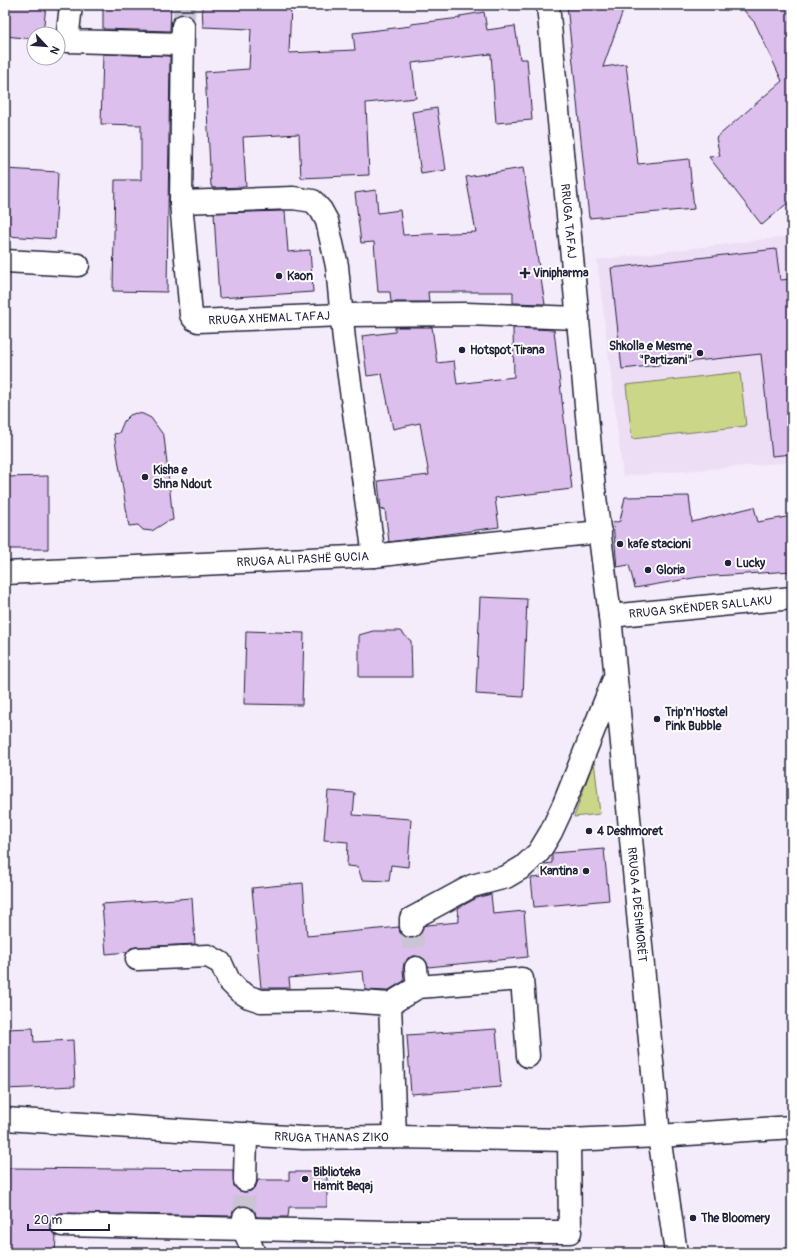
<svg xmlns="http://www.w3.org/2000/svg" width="797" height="1258" font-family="Pangolin,sans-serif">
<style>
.built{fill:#eddef6}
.green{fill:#cbd689;stroke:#767c62}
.building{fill:#dcbfed;stroke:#22223b}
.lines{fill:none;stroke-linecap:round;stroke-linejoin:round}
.minor-tunnel{stroke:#cac4d4;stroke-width:22;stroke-dasharray:22 11;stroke-linecap:butt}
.minor-casing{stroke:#22223b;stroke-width:25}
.minor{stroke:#fff;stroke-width:22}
.poi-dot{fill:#22223b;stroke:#fff;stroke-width:1.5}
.labels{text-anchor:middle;stroke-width:4;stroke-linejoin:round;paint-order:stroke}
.street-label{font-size:12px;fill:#22223b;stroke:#fff}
.poi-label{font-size:12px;font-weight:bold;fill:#22223b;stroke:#fff;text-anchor:start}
</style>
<rect width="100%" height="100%" fill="#f4ecfa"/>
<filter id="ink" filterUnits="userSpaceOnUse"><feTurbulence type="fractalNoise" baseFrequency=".025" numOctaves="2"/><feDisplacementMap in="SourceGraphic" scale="8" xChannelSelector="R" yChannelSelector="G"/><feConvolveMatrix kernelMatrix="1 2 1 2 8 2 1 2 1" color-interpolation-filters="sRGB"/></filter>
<g filter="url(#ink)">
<path class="built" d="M792 236V462L623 476 597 260Z"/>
<g class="green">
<path d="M740 372 746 426 632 439 626 385Z"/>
<path d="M594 760 600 814 574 817Z"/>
</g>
<g class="building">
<path d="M5 5H46L43 34H34V39L5 36Z"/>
<path d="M103 5H171L170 31 103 29Z"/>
<path d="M202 5H291L289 53 355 50 353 33 411 26V24L460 18V16L484 12 487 30 515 26 520 59H527L532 120 496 123 491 54 412 63 416 98 366 103 369 175 301 178 299 134 243 137 246 187 212 188V186H211L205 72 249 69 251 29 203 27Z"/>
<path d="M567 5H625L603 67 626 64 638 164 689 159 694 209 589 218Z"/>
<path d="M739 5H792V199L762 225 709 157 720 156 716 138 782 81 755 23Z"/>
<path d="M103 54 170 56 167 292 113 291 115 180H141V125L101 124Z"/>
<path d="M437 108 446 170 421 174 412 112Z"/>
<path d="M523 168 545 304 513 303V292H428L429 302H391L390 292H378L374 242 361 243 355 193 376 190 378 213 400 210 403 235 476 232 466 177Z"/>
<path d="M5 169 58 172 55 239 5 236Z"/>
<path d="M285 211 288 252 310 250 313 292 219 298 214 213Z"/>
<path d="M776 249 780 280 792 279V454L772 456 761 354 622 369 611 268Z"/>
<path d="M395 327H432L437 363 454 361 457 384 514 377 513 328 554 330 572 489 495 498 499 527 389 542 385 509 381 510 378 481 429 475 420 423 393 429 382 374 367 376 362 336 395 332Z"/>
<path d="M136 413 143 414 151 418 164 436 173 520 166 522 152 531 143 530 138 525 129 526 114 434 119 433 124 421 130 415Z"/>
<path d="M48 476V549H5V477Z"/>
<path d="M689 496 692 522 754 507 758 522 792 516V571L699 577 635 588 629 565 617 567 613 523 620 521 625 497Z"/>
<path d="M480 597 527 599 523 697 476 694Z"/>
<path d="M246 631 304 633 302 705 244 704Z"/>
<path d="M373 631H400L411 641 412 677H359V635Z"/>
<path d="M328 791 355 793 353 815 411 819 408 867 391 865 389 881 362 880 358 867 347 866 348 842 324 840Z"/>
<path d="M604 849 609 900 534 907 531 878 542 877 541 867 544 864 552 863V855L553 853Z"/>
<path d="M303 883 307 936 399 927 400 933 404 937 411 938 418 937 422 932 423 926 427 925 459 922 458 908 477 898 491 894 493 914 524 911 528 957 428 967 426 961 421 957 414 956 408 958 404 963 403 969 404 981 387 991 365 990 363 971 289 978 290 988H261L252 888Z"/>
<path d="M192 898 195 944 136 947 131 948 127 952 106 954 102 904Z"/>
<path d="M33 1028 34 1042 73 1040 75 1086 5 1089V1029Z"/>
<path d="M496 1029 501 1087 411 1094 407 1035Z"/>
<path d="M8 1168 233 1170 234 1186 238 1190 244 1192 251 1191 256 1186 258 1180H289V1172H327V1207H289L288 1217H256L255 1211 251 1207 244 1206 237 1207 233 1211 232 1216 62 1213 56 1214 52 1218 50 1224 51 1231 56 1236 55 1253H7Z"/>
</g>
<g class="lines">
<g class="minor-tunnel">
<path d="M183 26 185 5"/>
<path d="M411 926 416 968"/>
<path d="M244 1218 245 1180"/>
</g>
<defs>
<g id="minor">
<path d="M71 5 67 41 182 44"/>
<path id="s1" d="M548 5 594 489 610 616 659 1136 676 1253"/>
<path id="s2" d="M183 26 181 202 191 315 194 319 198 321 342 315 466 314 578 318"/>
<path d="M181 202 293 198 313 201 321 210 327 221 337 266 344 340 374 556"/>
<path d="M5 261 78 265"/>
<path id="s3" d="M5 573 374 556 431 549 600 532"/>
<path id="s4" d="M610 616 792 598"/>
<path d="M411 926V919L472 886 506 877 523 867 539 852 551 832 564 804 614 679"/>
<path d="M137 959 208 956 221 963 229 981 239 991 249 997 261 1001 333 1000 390 1004"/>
<path d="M416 968 418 987"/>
<path id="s5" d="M5 1119 303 1138 395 1137 569 1140 659 1136 792 1127"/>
<path d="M395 1137 390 1004 418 987 522 979 528 1056"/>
<path d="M245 1180 246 1134"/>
<path d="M244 1218V1230L254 1253"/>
<path d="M62 1225 390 1232H570L569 1140"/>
</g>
</defs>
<use href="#minor" class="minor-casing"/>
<use href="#minor" class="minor"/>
</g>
</g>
<g class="poi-dot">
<path d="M523 267h4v4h4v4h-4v4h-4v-4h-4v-4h4z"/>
<circle cx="279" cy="276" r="4"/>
<circle cx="462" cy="350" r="4"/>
<circle cx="700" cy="353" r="4"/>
<circle cx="145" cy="477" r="4"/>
<circle cx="620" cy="544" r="4"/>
<circle cx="728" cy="563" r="4"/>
<circle cx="648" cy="570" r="4"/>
<circle cx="657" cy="719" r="4"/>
<circle cx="589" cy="831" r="4"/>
<circle cx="586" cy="871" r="4"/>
<circle cx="305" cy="1179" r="4"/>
<circle cx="693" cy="1218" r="4"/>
</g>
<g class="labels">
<g class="street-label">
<text dy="4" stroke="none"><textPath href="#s1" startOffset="217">RRUGA TAFAJ</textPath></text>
<text dy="4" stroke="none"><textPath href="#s2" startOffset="370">RRUGA XHEMAL TAFAJ</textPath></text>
<text dy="4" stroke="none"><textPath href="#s3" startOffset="298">RRUGA ALI PASHË GUCIA</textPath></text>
<text dy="4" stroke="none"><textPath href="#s4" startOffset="91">RRUGA SKËNDER SALLAKU</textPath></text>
<text dy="4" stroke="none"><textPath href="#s1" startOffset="904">RRUGA 4 DËSHMORËT</textPath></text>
<text dy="4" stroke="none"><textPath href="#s5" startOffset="327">RRUGA THANAS ZIKO</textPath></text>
</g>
<g class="poi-label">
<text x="533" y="277">Vinipharma</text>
<text x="287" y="280">Kaon</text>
<text x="692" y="350" text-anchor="end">Shkolla e Mesme<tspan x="692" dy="14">"Partizani"</tspan></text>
<text x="470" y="354">Hotspot Tirana</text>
<text x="153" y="474">Kisha e<tspan x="153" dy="14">Shna Ndout</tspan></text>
<text x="628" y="548">kafe stacioni</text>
<text x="736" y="567">Lucky</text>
<text x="656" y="574">Gloria</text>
<text x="665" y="716">Trip'n'Hostel<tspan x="665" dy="14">Pink Bubble</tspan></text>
<text x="597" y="835">4 Deshmoret</text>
<text x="578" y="875" text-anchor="end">Kantina</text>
<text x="313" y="1176">Biblioteka<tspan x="313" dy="14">Hamit Beqaj</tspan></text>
<text x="701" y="1222">The Bloomery</text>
</g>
</g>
<rect width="797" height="1258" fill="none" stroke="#fff" stroke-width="20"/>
<rect x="10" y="10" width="777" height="1238" fill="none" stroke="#22223b" stroke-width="1.5" filter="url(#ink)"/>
<g transform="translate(46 46) rotate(116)"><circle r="19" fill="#ffffff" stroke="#a7a7b1"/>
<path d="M0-3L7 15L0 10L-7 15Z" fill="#22223b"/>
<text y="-6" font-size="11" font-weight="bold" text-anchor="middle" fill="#22223b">N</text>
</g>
<path d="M28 1224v6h81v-6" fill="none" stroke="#22223b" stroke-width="2"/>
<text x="34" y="1224" font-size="12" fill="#22223b" stroke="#ffffff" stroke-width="3" paint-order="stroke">20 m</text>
</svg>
